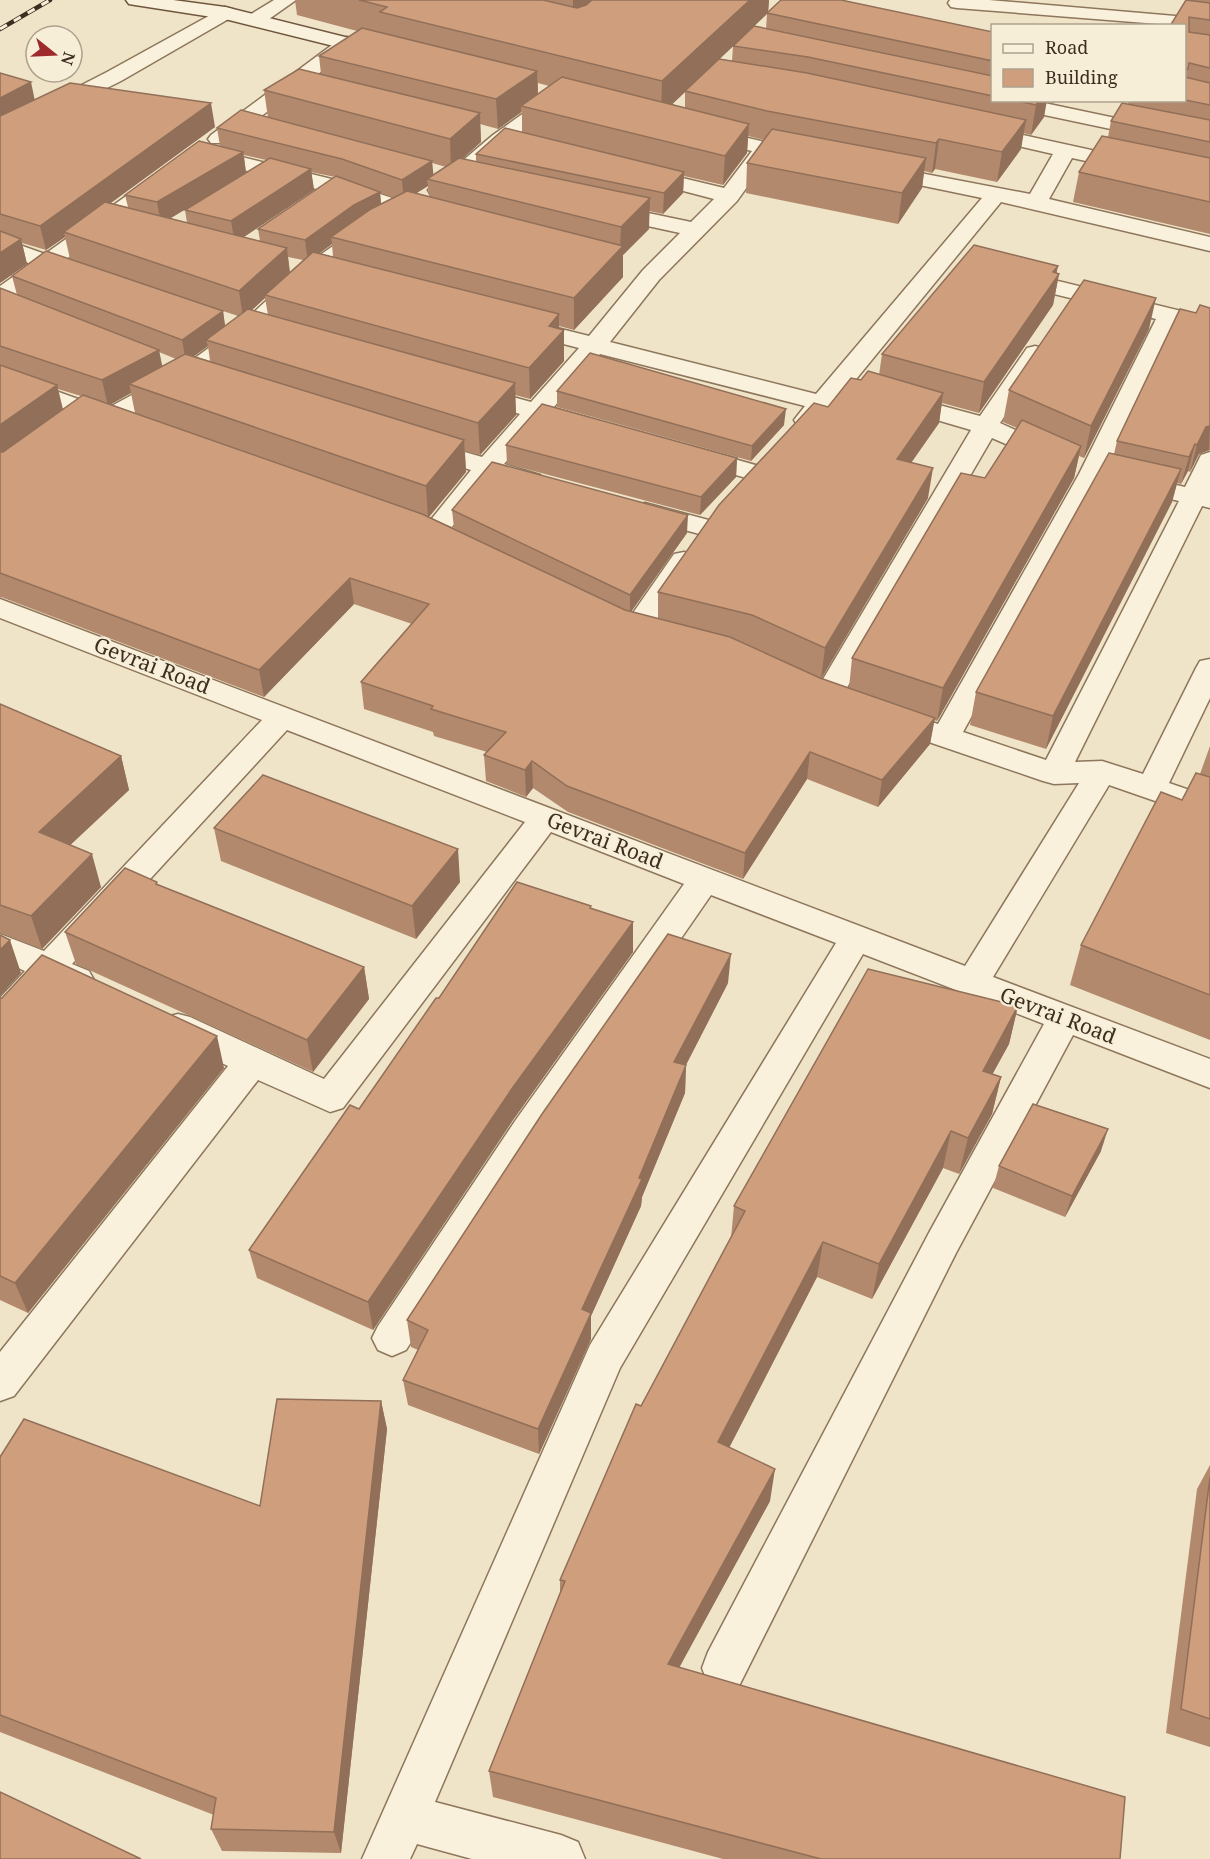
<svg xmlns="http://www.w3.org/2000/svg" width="1210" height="1859" font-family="'Noto Serif',serif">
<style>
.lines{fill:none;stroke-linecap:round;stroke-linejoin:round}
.street-casing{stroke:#8d765c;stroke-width:3}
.secondary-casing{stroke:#6f573f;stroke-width:3}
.street{fill:#faf1dc;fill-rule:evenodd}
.secondary{fill:#faf1dc;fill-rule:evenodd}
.rail-casing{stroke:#3d2e20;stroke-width:4.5}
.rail{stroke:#f7eed8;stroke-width:3;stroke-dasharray:8;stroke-linecap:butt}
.wall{fill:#b2896c;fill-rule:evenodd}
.shaded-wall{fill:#916f58}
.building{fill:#cf9f7d;stroke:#916f58;stroke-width:1.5}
.labels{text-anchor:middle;stroke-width:4.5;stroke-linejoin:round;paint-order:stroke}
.street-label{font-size:21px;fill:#3d2e20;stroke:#f7eed8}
</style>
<rect width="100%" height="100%" fill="#f0e4c8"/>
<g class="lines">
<defs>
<g id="street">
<path d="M274 0H296L262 24H248L246 20 248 16Z"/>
<path d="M950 0H989L1210 19V31L1184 28V26L957 8 951 7 948 3Z"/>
<path d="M225 7 232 9 234 13 232 17 121 81 0 141V127L107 72Z"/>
<path d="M347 37 354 39 356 43 354 47 225 143H211L208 139 211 135 340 39Z"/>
<path d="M559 91 566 93 569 97 566 101 507 143 463 183 447 195 439 196 431 195 428 190 493 135 552 93Z"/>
<path d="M992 96V100H1030L1210 138V150L992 104 989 100Z"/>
<path d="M977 125 1210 176V188L1072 158 1049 199 1210 237V251L1001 202 848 389 815 425 806 427 797 425 794 420 805 406 600 354 553 408 588 418 591 423 588 428 579 430 542 420 504 464 540 475 544 480 540 485 531 488 492 477 443 538 434 540 425 538 421 532 471 470 414 453 410 448 414 443 423 440 482 457 520 414 464 398 461 393 464 388 473 386 531 402 579 348 513 331 509 326 513 321 521 319 589 336 643 270 680 233 597 215 594 210 597 205 605 204 691 222 714 199 634 178 630 174 634 170 641 168 724 188 752 151 698 138 695 134 698 130 705 128 808 152 811 156 808 160 801 162 770 155 737 201 659 280 610 342 816 394 982 198 871 175 868 171 871 167 878 165 1030 194 1053 154 970 135 967 131 970 127Z"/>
<path d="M201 147 344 182 434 212 437 217 434 222 426 224 328 192 194 157 191 153 194 149Z"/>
<path d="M164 172 171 174 175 178 171 182 65 260 87 268 90 273 87 278 79 280 51 271 8 302 0 304V286L31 264 0 252V238L45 254 157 174Z"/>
<path d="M371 223 379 225 382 230 379 235 319 277 256 335 198 379 123 420 120 424 111 426 102 424 0 386V371L106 409 180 369 240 325 303 267 363 225Z"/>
<path d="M1013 270 1210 318V332L1176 324 1105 474 963 732 1046 760 1179 501 1123 488 1119 483 1123 478 1132 475 1185 487 1201 455 1210 452V508L1202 506 1075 762 1102 761 1143 774 1196 668 1200 661 1210 659V698L1169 783 1210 797V820L1109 785 993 977 1210 1059V1088L1073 1035 956 1253 740 1684 724 1690 708 1684 702 1668 708 1652 930 1231 1044 1024 863 954 620 1368 435 1802 561 1835 578 1842 585 1859H472L417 1844 410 1859H362L590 1345 836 943 711 895 541 1141 406 1350 392 1356 378 1350 372 1338 378 1326 515 1121 684 884 551 832 343 1108 330 1112 258 1080 14 1396 0 1401V1352L228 1066 166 1037 161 1027 166 1017 178 1014 190 1017 324 1079 525 822 287 730 72 964 89 971 94 980 89 989 77 993 54 984 12 1029 0 1033V998L25 971 0 960V934L44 951 262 720 0 618V599L965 966 1079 783 1054 784 1043 781 879 725 874 718 879 711 889 708 938 724 1079 474 1156 319 1005 282 1002 277 1005 272Z"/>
<path d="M1035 346 1043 348 1047 353 1000 423 1061 451 1065 456 1061 461 1052 464 992 438 838 703 828 706 818 703 813 696 971 430 889 406 886 401 889 396 898 394 980 416 1027 348Z"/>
<path d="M692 447 766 468 770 473 766 478 757 481 683 460 679 455 683 450Z"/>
<path d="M645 503 716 522 720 528 716 534 707 536 636 517 632 511 636 505Z"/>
<path d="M684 552 694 554 698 560 646 635 636 638 626 635 622 629 626 623 674 554Z"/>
</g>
<path id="secondary" d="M126 0H173L225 7 393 49 396 53 393 57 386 59 225 19 135 5 129 4Z"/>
</defs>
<use href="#street" class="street-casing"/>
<use href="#secondary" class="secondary-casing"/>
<use href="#street" class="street"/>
<use href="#secondary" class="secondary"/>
<defs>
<path id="rail" d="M0 29 50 0"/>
</defs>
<use href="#rail" class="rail-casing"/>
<use href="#rail" class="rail"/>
</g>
<g class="wall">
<path d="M295 0H769L768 12 993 32V100H1055L1054 103 1046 101 1044 117 1031 135 1023 133 1021 149 997 182 935 169 932 173 924 171 922 188 898 224 746 193 747 163 764 140 748 136 747 153 723 185 684 176 683 193 663 214 649 211V229L623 255V277L574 330 559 326V328L564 330V361L530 399 515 395 516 415 480 455 465 451 466 472 429 517 454 528 452 510 687 533 631 612 658 619V592L828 407 861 380 879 375 882 354 1058 266 1056 273 1059 274 1053 305 979 413 942 403 939 423 911 462 928 498 821 679 849 688 852 658 985 478 1017 428 1003 422 1009 390 1149 329 1084 458 1079 456 1074 478 937 721 934 720 930 744 878 807 807 779 743 879 568 812 533 788 526 797 486 781 484 755 487 752 434 736 433 732 364 709 361 682 412 624 354 604 264 697 1 597 0 598V288L17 295 12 276 70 259 65 237 46 250 22 243 27 264 0 283V73L35 100 215 127 111 203 128 207 125 195 220 146 217 128 268 118 264 90 321 74 319 56 357 31 297 15ZM767 14 766 29 754 26ZM733 46 732 61 719 59ZM538 83 549 86 538 94ZM685 92V108L672 104ZM522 112V132L476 154V162L462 159 481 142 480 124 498 129ZM244 155 266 160 246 173ZM432 163 446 167 433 175ZM311 172 335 177 258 229 260 241 243 237 314 190ZM229 183 185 210 187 223 170 218ZM428 186 429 197 416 193ZM380 193 394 198 381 204ZM332 244 333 257 319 253ZM288 257 303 260 290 272ZM265 298 268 315 252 310ZM223 311 238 316 225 326ZM208 346 210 361 194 356ZM159 352 176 359 162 366ZM58 389 81 396 63 409ZM131 393 135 413 110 404ZM747 645 750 646 793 666Z"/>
<path d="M1191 0H1210V234L1073 202 1079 172 1108 137 1111 121 1128 104 1129 100H1185V26Z"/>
<path d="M1210 308V450L1199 454 1190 472 1188 471 1181 484 1177 483 1172 502 1046 749 970 725 976 692 1114 454 1117 441 1196 313Z"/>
<path d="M557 391 784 425 751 461 557 407Z"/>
<path d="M506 445 737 458 736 477 700 515 507 464Z"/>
<path d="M0 704 121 756 129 790 70 845 101 887 42 949 0 933Z"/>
<path d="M1210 746V1040L1070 985 1081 945 1182 800 1200 774Z"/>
<path d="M214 828 460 882 416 939 221 861Z"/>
<path d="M591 908 633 952 513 1120 373 1330 257 1278 249 1250 359 1109 439 998Z"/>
<path d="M65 932 364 967 369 999 313 1072 76 964Z"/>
<path d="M728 983 686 1065 685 1093 642 1197 641 1206 591 1316V1339L539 1454 408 1405 403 1380 418 1350 411 1347 407 1320Z"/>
<path d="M0 998 224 1068 28 1313 0 1300Z"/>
<path d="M1018 1006 1009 1044 992 1074 1001 1077 992 1114 959 1174 943 1168 872 1299 817 1277 729 1448 770 1501 679 1667 1120 1859H723L493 1797 489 1771 560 1593V1580L641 1406 731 1238 734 1206Z"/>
<path d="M1101 1151 1065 1217 993 1188 999 1166Z"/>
<path d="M381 1401 387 1429 341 1853 222 1851 211 1829 214 1815 0 1732V1457L260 1506Z"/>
<path d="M1210 1465V1747L1166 1733 1197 1489Z"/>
</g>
<g class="shaded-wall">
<path d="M573 0H597L573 23Z"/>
<path d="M750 0H769L768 13 661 115 662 81Z"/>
<path d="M537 71 538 100 521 106V112L498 129 496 99Z"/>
<path d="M31 82 36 106 0 124V98Z"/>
<path d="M1039 100H1047L1044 117 1031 135 1036 105Z"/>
<path d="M211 103 215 127 68 234 64 232 65 237 46 250 40 226Z"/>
<path d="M480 113 481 142 451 169 450 139Z"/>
<path d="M1026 120 1021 149 997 182 1002 152Z"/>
<path d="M749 124 747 153 723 185 725 156Z"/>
<path d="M939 139 935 169 932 173 936 143Z"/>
<path d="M243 152 246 173 161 224 157 202Z"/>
<path d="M926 158 922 188 898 224 902 193Z"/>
<path d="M432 161 434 180 427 179 428 186 404 201 402 180Z"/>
<path d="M311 169 314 190 235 243 231 221Z"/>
<path d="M684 172 683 193 663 214 664 193Z"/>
<path d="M380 192 382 213 331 237 332 244 308 262 305 240 354 205Z"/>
<path d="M650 198 649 229 623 255V277L574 330V298L620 249 621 227Z"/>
<path d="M21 239 27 264 0 283V253Z"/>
<path d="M287 248 290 275 265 295V298L243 318 239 291Z"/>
<path d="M1058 266 1055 280 1059 274 1053 305 979 413 984 382 1053 272Z"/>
<path d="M1156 298 1149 329 1084 458 1091 426Z"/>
<path d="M223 311 226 333 206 340 208 346 186 362 182 340Z"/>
<path d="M559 314V334L564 330V361L530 399 529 368 549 326Z"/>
<path d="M159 350 164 375 129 384 131 393 108 406 102 380Z"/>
<path d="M515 383 516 415 480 455 478 423Z"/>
<path d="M57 385 63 411 0 456V425Z"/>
<path d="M943 393 939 423 893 489 897 459Z"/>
<path d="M786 409 784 425 751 461 752 446Z"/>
<path d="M1210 426 1209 450 1199 454 1190 472 1197 445 1206 427Z"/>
<path d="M464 440 466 472 428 518 426 486Z"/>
<path d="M1195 444 1188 471 1181 484 1189 457Z"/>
<path d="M1081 446 1074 478 937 721 943 688Z"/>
<path d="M737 458 736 477 700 515 701 497Z"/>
<path d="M933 468 928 498 821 679 825 648Z"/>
<path d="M1181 469 1172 502 1046 749 1053 716Z"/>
<path d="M688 515 687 533 630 613V595Z"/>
<path d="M350 578 354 604 264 697 259 670Z"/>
<path d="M935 718 930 744 878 807 882 780Z"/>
<path d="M810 752 807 779 743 879 745 853Z"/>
<path d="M121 756 129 790 49 865 39 832Z"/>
<path d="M532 761 533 788 526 797 525 770Z"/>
<path d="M458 849 460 882 416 939 412 906Z"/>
<path d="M92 854 101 887 42 949 31 916Z"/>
<path d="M633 922V952L513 1120 373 1330 368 1302 511 1090Z"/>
<path d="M10 940 21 973 0 996V950Z"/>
<path d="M731 954 728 983 673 1090 674 1062Z"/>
<path d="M364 967 369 999 313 1072 307 1040Z"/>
<path d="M1018 1006 1009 1044 974 1108 983 1071Z"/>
<path d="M217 1036 224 1068 28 1313 15 1283Z"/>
<path d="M686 1065 685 1093 642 1197 641 1206 591 1316V1339L539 1454 538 1429 582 1309Z"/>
<path d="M1001 1077 992 1114 959 1174 968 1138Z"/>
<path d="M1108 1129 1101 1151 1065 1217 1072 1196Z"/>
<path d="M951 1131 943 1168 872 1299 879 1264Z"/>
<path d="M823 1242 817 1277 715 1475 718 1442Z"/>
<path d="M381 1401 387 1429 341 1853 334 1832Z"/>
<path d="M775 1469 770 1501 666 1692 668 1664Z"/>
</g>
<g class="building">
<path d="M359 0H543L577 8 586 5 592 0H750L662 81 380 12 387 7Z"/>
<path d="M781 0H841L993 32V61L767 13Z"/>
<path d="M1186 0 1210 3V20L1189 17V32L1210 35V68L1189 63 1188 69H1185V26H1170Z"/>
<path d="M754 26 993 76V96L808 57 733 46Z"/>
<path d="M362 28 537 71 496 99 319 56Z"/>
<path d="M719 59 807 73 1026 120 1002 152 939 139 936 143 767 111 685 91Z"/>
<path d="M299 69 480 113 450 139 264 90Z"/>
<path d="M0 73 31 82 0 98Z"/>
<path d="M562 77 749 124 725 156 521 106Z"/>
<path d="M1185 77 1210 83V105L1185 100Z"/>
<path d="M70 83 211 103 40 226 0 214V116Z"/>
<path d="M1013 100H1039L1036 105Z"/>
<path d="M1122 103 1210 120V142L1111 121Z"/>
<path d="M241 110 432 161 402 180 342 159 217 128Z"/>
<path d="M505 128 684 172 664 193 476 154Z"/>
<path d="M772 129 926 158 902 193 747 163Z"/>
<path d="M1102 136 1210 158V202L1079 172Z"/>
<path d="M199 141 243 152 157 202 125 195Z"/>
<path d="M270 158 311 169 231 221 185 210Z"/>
<path d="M459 158 650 198 621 227 427 179Z"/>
<path d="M336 176 380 192 354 205 305 240 258 229Z"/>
<path d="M407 191 623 246 574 298 331 237 371 209Z"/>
<path d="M105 202 287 248 239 291 64 232Z"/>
<path d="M0 231 21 239 0 253Z"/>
<path d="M974 245 1058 266 1053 272 1059 274 984 382 882 354Z"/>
<path d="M46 251 223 311 182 340 12 276Z"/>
<path d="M313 252 559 314 549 326 564 330 529 368 265 295Z"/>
<path d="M1084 280 1156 298 1091 426 1009 390Z"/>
<path d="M0 288 159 350 102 380 0 346Z"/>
<path d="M1200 305 1210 308V426L1206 427 1197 445 1195 444 1189 457 1117 441 1180 309 1196 313Z"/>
<path d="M248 309 515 383 478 423 206 340Z"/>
<path d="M590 353 786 409 752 446 557 391Z"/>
<path d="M185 354 464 440 426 486 129 384Z"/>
<path d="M0 365 57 385 0 425Z"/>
<path d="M868 371 943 393 897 459 933 468 825 648 752 615 658 592 719 505 814 403 828 407 851 378 861 380Z"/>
<path d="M83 395 422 514 625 610 730 637 820 678 935 718 882 780 810 752 745 853 567 786 532 761 525 770 484 755 506 732 431 709 433 706 361 682 429 604 350 578 259 670 0 573V452H3Z"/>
<path d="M542 404 737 458 701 497 506 445Z"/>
<path d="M1022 420 1081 446 943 688 852 658 961 473 985 478Z"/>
<path d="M1109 453 1181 469 1053 716 976 692Z"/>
<path d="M492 462 688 515 630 595 452 510Z"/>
<path d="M0 704 121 756 39 832 92 854 31 916 0 905Z"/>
<path d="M1196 773 1210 777V995L1081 945 1161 792 1182 800Z"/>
<path d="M263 775 458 849 412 906 214 828Z"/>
<path d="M125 868 157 882 156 884 364 967 307 1040 65 932Z"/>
<path d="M517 882 591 906 590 908 633 922 511 1090 368 1302 249 1250 350 1105 359 1109 436 998H439Z"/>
<path d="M668 934 731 954 674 1062 686 1065 639 1178 642 1179 582 1309 591 1313 538 1429 403 1380 428 1330 407 1320 542 1114Z"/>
<path d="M0 935 10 940 0 950Z"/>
<path d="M42 955 217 1036 15 1283 0 1276V998H2Z"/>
<path d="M868 969 1018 1006 983 1071 1001 1077 968 1138 951 1131 879 1264 823 1242 718 1442 775 1469 668 1664 1125 1797 1120 1859H821L489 1771 565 1581 560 1580 636 1404 641 1406 745 1211 734 1206Z"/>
<path d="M1033 1104 1108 1129 1072 1196 999 1166Z"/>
<path d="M277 1399 381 1401 334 1832 211 1829 216 1798 0 1715V1457L24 1419 260 1506Z"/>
<path d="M1210 1477V1719L1181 1709Z"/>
<path d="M0 1792 141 1859H0Z"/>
</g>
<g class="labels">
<g class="street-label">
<text transform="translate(152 666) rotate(21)" y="7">Gevrai Road</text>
<text transform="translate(605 841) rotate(21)" y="7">Gevrai Road</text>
<text transform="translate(1058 1016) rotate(21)" y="7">Gevrai Road</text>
</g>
</g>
<rect x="991" y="24" width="195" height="78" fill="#f7eed8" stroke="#ada18e" stroke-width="1.5"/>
<rect x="1003" y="44" width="30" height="9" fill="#faf1dc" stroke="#ada18e" stroke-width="1.5"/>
<text x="1045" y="54" font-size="18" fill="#3d2e20">Road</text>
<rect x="1003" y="69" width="30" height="18" fill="#cf9f7d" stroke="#ada18e" stroke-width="1.5"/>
<text x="1045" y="84" font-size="18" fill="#3d2e20">Building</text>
<g transform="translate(54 54) rotate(108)"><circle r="28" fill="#f7eed8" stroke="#ada18e" stroke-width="1.5"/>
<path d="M0-4.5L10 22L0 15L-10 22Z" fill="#9e2a2b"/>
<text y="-9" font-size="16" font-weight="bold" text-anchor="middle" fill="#3d2e20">N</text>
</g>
</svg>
